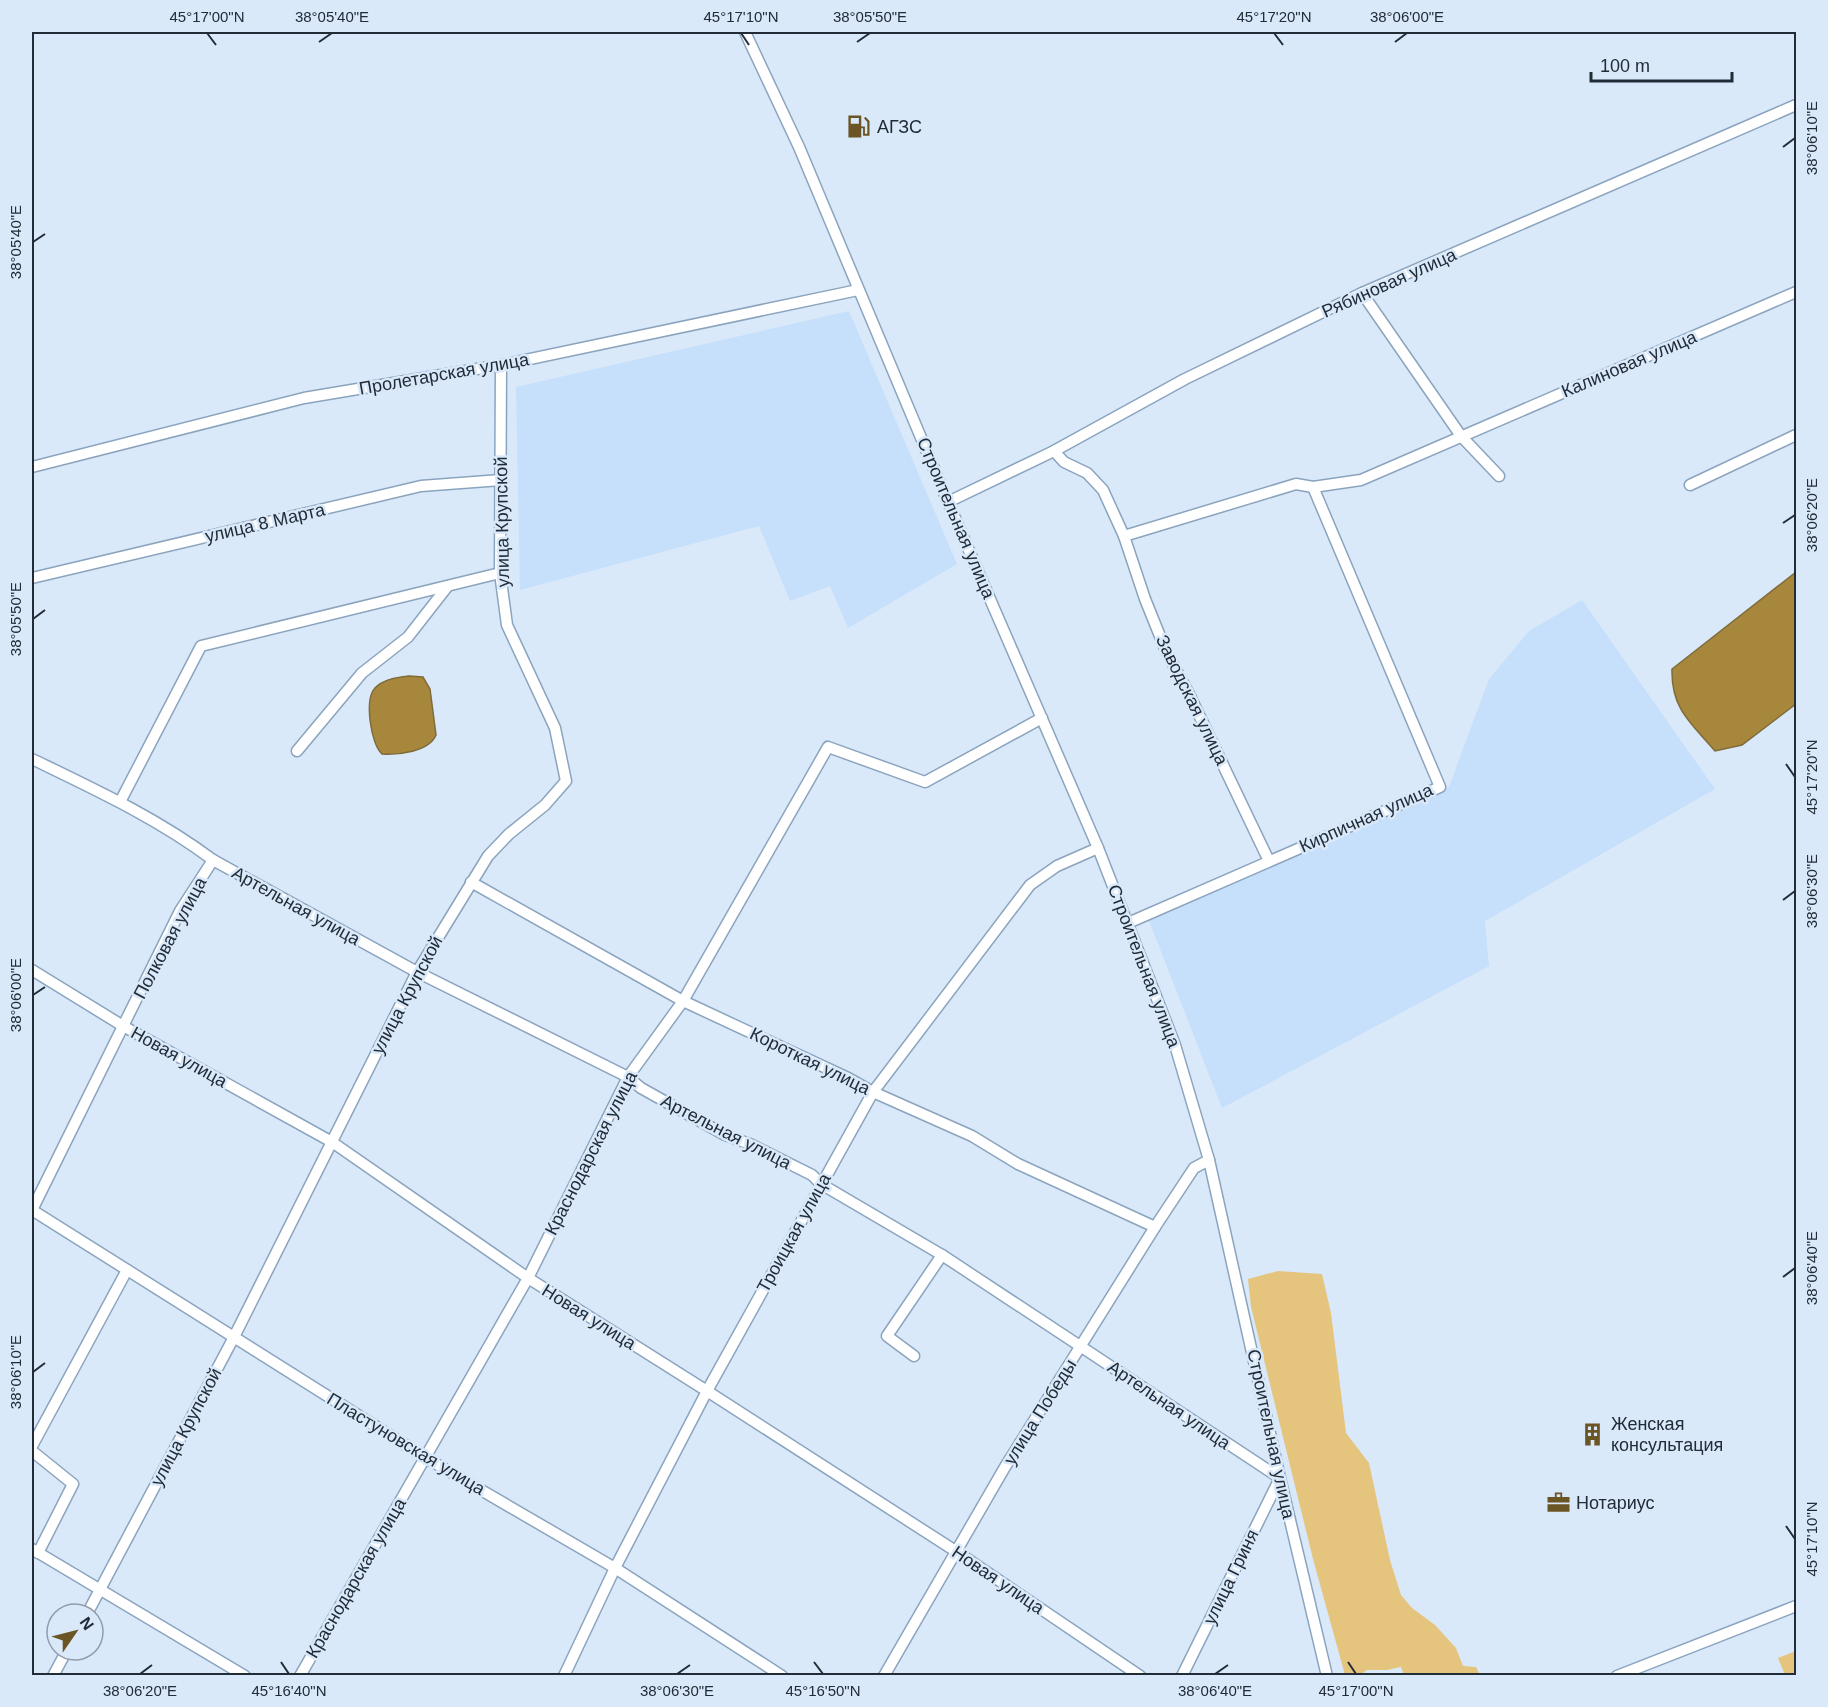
<svg xmlns="http://www.w3.org/2000/svg" width="1828" height="1707" font-family="Arial,sans-serif">
<style>
.built{fill:#c6dffa}
.green{fill:#e5c47e}
.water{fill:#a7873c;stroke:#7f6c3a;stroke-width:1.5}
.lines{fill:none;stroke-linecap:round;stroke-linejoin:round}
.minor-casing{stroke:#8ba4be;stroke-width:13}
.minor{stroke:#fff;stroke-width:10}
.ticks{fill:none;stroke:#222c37;stroke-width:2}
.labels{text-anchor:middle;stroke-width:5;stroke-linejoin:round;paint-order:stroke}
.poi-label{font-size:18px;fill:#222c37;stroke:#d9e9fa;text-anchor:start}
.street-label{font-size:18px;fill:#222c37;stroke:#d9e9fa}
.neatline{fill:none;stroke:#222c37;stroke-width:2}
.ticks-label{font-size:15px;text-anchor:middle;fill:#222c37}
</style>
<rect width="100%" height="100%" fill="#d9e9fa"/>
<g class="built">
<path d="M849 311 957 564 848 628 830 586 790 601 759 526 520 590 516 387Z"/>
<path d="M1582 600 1715 789 1485 921 1489 966 1222 1108 1148 918 1449 787 1489 679 1529 631Z"/>
</g>
<g class="green">
<path d="M1278 1271 1322 1274 1331 1313 1346 1433 1369 1463 1390 1560 1401 1595 1412 1608 1435 1625 1456 1648 1463 1666 1476 1667 1480 1675H1404L1401 1667 1387 1670H1367L1360 1675H1345L1313 1559 1251 1307 1248 1279Z"/>
<path d="M1796 1651V1675H1785L1778 1658Z"/>
</g>
<g class="water">
<path d="M1796 572V704L1742 745 1715 751C1691 723 1671 709 1672 669Z"/>
<path d="M409 676 423 677 430 689 436 735C429 752 398 755 382 754 371 744 364 700 375 688 383 679 398 677 409 676Z"/>
</g>
<g class="lines">
<defs>
<g id="minor">
<path d="M745 32 799 147 948 502 1098 848 1175 1045 1209 1160 1280 1478 1327 1676"/>
<path d="M1362 293 1461 436 1499 476"/>
<path d="M1054 451 1064 462 1087 473 1103 490 1124 536 1145 599 1166 651 1190 696 1269 861"/>
<path d="M32 467 304 398 501 365 858 290"/>
<path d="M1690 485 1796 435"/>
<path d="M948 502 1054 451 1185 379 1362 293 1796 105"/>
<path d="M1124 536 1296 484 1313 487 1361 480 1796 292"/>
<path d="M32 578 421 486 501 480"/>
<path d="M297 751 362 673 408 637 447 587"/>
<path d="M32 759C94 789 157 818 213 860L417 972 628 1077 641 1088 725 1135 750 1144 812 1175 821 1184 942 1255 1280 1478 1182 1676"/>
<path d="M120 802 201 646 500 573"/>
<path d="M471 882 683 1001 848 1078 873 1092 972 1136 1018 1164 1155 1227"/>
<path d="M1128 923 1440 787 1313 487"/>
<path d="M32 970 123 1026 332 1142 528 1278 707 1391 957 1552 1140 1676"/>
<path d="M32 1210 426 1458 615 1568 782 1676"/>
<path d="M32 1210 180 911 213 860"/>
<path d="M914 1356 887 1336 942 1255"/>
<path d="M32 1446 127 1270"/>
<path d="M32 1451 73 1484 38 1553"/>
<path d="M32 1549 245 1676"/>
<path d="M87 1614 234 1337 417 972 488 856 509 834 545 805 566 781 555 728 507 625 500 573 501 365"/>
<path d="M53 1676 67 1650"/>
<path d="M300 1676 528 1278 628 1077 683 1001 828 747 925 782 1042 718"/>
<path d="M564 1676 615 1568 707 1391 873 1092 1030 885 1057 866 1098 848"/>
<path d="M884 1676 1005 1467 1155 1227 1194 1168 1209 1160"/>
<path d="M1617 1676 1796 1606"/>
</g>
</defs>
<use href="#minor" class="minor-casing"/>
<use href="#minor" class="minor"/>
</g>
<path class="ticks" d="M207 33 216 45M741 33 749 45M1274 33 1283 45M319 42 332 33M857 42 870 33M1395 42 1407 33M1783 147 1795 138M33 242 45 234M1783 523 1795 515M33 619 45 610M1786 764 1795 777M1783 900 1795 891M33 995 45 987M1783 1277 1795 1268M33 1372 45 1363M1786 1526 1795 1539M281 1662 289 1674M814 1662 823 1674M1348 1662 1356 1674M140 1674 152 1665M677 1674 690 1665M1215 1674 1228 1665"/>
<defs>
<symbol id="fuel-bare" viewBox="-9 -9 18 18"><path d="M-5.5-6h7V0h2V4h1.3V-2.5L3-4.5l.8-.8L6-3V5H2.5V1h-1V6h-7ZM-4.2-4.7v3.2H.2V-4.7Z" fill="#6b5525" stroke="#d9e9fa" stroke-width="2.5" paint-order="stroke"/></symbol>
<symbol id="building-bare" viewBox="-9 -9 18 18"><path d="M-4-6H4V6H1V3H-1V6H-4ZM-2.5-4.3h1.7v1.8h-1.7ZM.8-4.3h1.7v1.8H.8ZM-2.5-1h1.7V.8h-1.7ZM.8-1h1.7V.8H.8Z" fill="#6b5525" stroke="#d9e9fa" stroke-width="2.5" paint-order="stroke"/></symbol>
<symbol id="office-bare" viewBox="-9 -9 18 18"><path d="M-6-3h4V-5.5h4V-3h4V5H-6ZM-1-4.5V-3h2v-1.5ZM-6 0V1H6V0Z" fill="#6b5525" stroke="#d9e9fa" stroke-width="2.5" paint-order="stroke"/></symbol>
</defs>
<g fill-rule="evenodd">
<use href="#fuel-bare" x="842" y="110" width="33" height="33"/>
<use href="#building-bare" x="1576" y="1418" width="33" height="33"/>
<use href="#office-bare" x="1542" y="1486" width="33" height="33"/>
</g>
<g class="labels">
<g class="poi-label">
<text x="877" y="133">АГЗС</text>
<text x="1611" y="1430">Женская<tspan x="1611" dy="21">консультация</tspan></text>
<text x="1576" y="1509">Нотариус</text>
</g>
<g class="street-label">
<text transform="translate(1389 283) rotate(-24)" y="6">Рябиновая улица</text>
<text transform="translate(1629 364) rotate(-23)" y="6">Калиновая улица</text>
<text transform="translate(444 374) rotate(-10)" y="6">Пролетарская улица</text>
<text transform="translate(956 518) rotate(67)" y="6">Строительная улица</text>
<text transform="translate(502 522) rotate(-91)" y="6">улица Крупской</text>
<text transform="translate(265 523) rotate(-13)" y="6">улица 8 Марта</text>
<text transform="translate(1192 700) rotate(64)" y="6">Заводская улица</text>
<text transform="translate(1366 818) rotate(-24)" y="6">Кирпичная улица</text>
<text transform="translate(296 906) rotate(29)" y="6">Артельная улица</text>
<text transform="translate(170 938) rotate(-62)" y="6">Полковая улица</text>
<text transform="translate(1144 966) rotate(69)" y="6">Строительная улица</text>
<text transform="translate(407 995) rotate(-62)" y="6">улица Крупской</text>
<text transform="translate(179 1057) rotate(29)" y="6">Новая улица</text>
<text transform="translate(810 1061) rotate(26)" y="6">Короткая улица</text>
<text transform="translate(726 1132) rotate(27)" y="6">Артельная улица</text>
<text transform="translate(591 1153) rotate(-63)" y="6">Краснодарская улица</text>
<text transform="translate(794 1233) rotate(-61)" y="6">Троицкая улица</text>
<text transform="translate(589 1317) rotate(32)" y="6">Новая улица</text>
<text transform="translate(1169 1405) rotate(34)" y="6">Артельная улица</text>
<text transform="translate(1040 1412) rotate(-58)" y="6">улица Победы</text>
<text transform="translate(186 1427) rotate(-62)" y="6">улица Крупской</text>
<text transform="translate(1271 1434) rotate(78)" y="6">Строительная улица</text>
<text transform="translate(406 1444) rotate(31)" y="6">Пластуновская улица</text>
<text transform="translate(1231 1577) rotate(-64)" y="6">улица Гриня</text>
<text transform="translate(356 1578) rotate(-60)" y="6">Краснодарская улица</text>
<text transform="translate(998 1580) rotate(34)" y="6">Новая улица</text>
</g>
</g>
<rect width="1828" height="1707" fill="none" stroke="#d9e9fa" stroke-width="66"/>
<g transform="translate(75 1632) rotate(55)"><circle r="28" fill="#d9e9fa" stroke="#909dac" stroke-width="1.5"/>
<path d="M0-4.5L10 22L0 15L-10 22Z" fill="#6b5525"/>
<text y="-9" font-size="16" font-weight="bold" text-anchor="middle" fill="#222c37">N</text>
</g>
<path d="M1591 72v9h141v-9" fill="none" stroke="#222c37" stroke-width="3"/>
<text x="1600" y="72" font-size="18" fill="#222c37" stroke="#d9e9fa" stroke-width="4.5" paint-order="stroke">100 m</text>
<rect x="33" y="33" width="1762" height="1641" class="neatline"/>
<g class="ticks-label">
<text x="207" y="22">45°17'00"N</text>
<text x="332" y="22">38°05'40"E</text>
<text x="741" y="22">45°17'10"N</text>
<text x="870" y="22">38°05'50"E</text>
<text x="1274" y="22">45°17'20"N</text>
<text x="1407" y="22">38°06'00"E</text>
<text transform="translate(1812 138) rotate(-90)" y="5">38°06'10"E</text>
<text transform="translate(16 242) rotate(-90)" y="5">38°05'40"E</text>
<text transform="translate(1812 515) rotate(-90)" y="5">38°06'20"E</text>
<text transform="translate(16 619) rotate(-90)" y="5">38°05'50"E</text>
<text transform="translate(1812 777) rotate(-90)" y="5">45°17'20"N</text>
<text transform="translate(1812 891) rotate(-90)" y="5">38°06'30"E</text>
<text transform="translate(16 995) rotate(-90)" y="5">38°06'00"E</text>
<text transform="translate(1812 1268) rotate(-90)" y="5">38°06'40"E</text>
<text transform="translate(16 1372) rotate(-90)" y="5">38°06'10"E</text>
<text transform="translate(1812 1539) rotate(-90)" y="5">45°17'10"N</text>
<text x="140" y="1696">38°06'20"E</text>
<text x="289" y="1696">45°16'40"N</text>
<text x="677" y="1696">38°06'30"E</text>
<text x="823" y="1696">45°16'50"N</text>
<text x="1215" y="1696">38°06'40"E</text>
<text x="1356" y="1696">45°17'00"N</text>
</g>
</svg>
